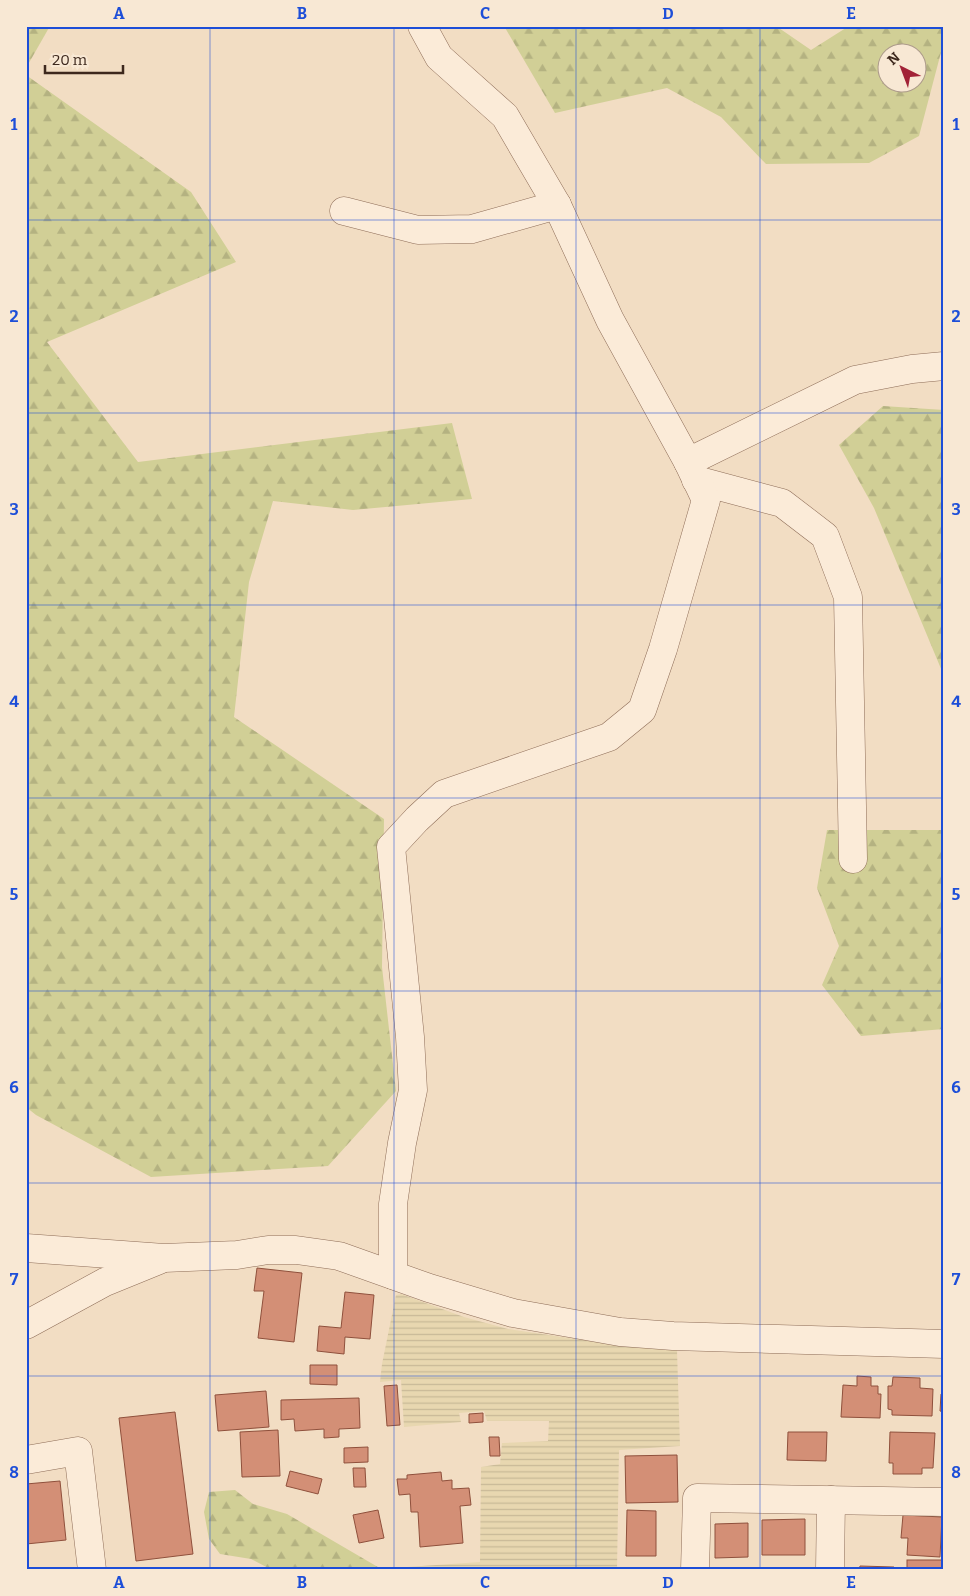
<svg xmlns="http://www.w3.org/2000/svg" width="970" height="1596" font-family="Bitter,serif">
<style>
.farmland{fill:url(#farmland-rules)}
.forest{fill:url(#forest-firs);fill-rule:evenodd}
.building{fill:#d38f76;stroke:#8f503c}
.lines{fill:none;stroke-linecap:round;stroke-linejoin:round}
.minor-casing{stroke:#8e6d58;stroke-width:29}
.minor{stroke:#fbebd8;stroke-width:28}
.grid{fill:none;stroke:#1d4ed8;stroke-width:1;stroke-opacity:0.55}
.neatline{fill:none;stroke:#1d4ed8;stroke-width:2}
.grid-label{font-size:16px;text-anchor:middle;font-weight:bold;fill:#1d4ed8}
</style>
<defs>
<pattern id="farmland-rules" width="6" height="5" patternUnits="userSpaceOnUse" patternTransform="scale(1.25)"><rect width="6" height="5" fill="#e8d7b0"/><path d="M0 2.5h6" fill="none" stroke="#c8b997"/></pattern>
<pattern id="forest-firs" width="22" height="20" patternUnits="userSpaceOnUse" patternTransform="scale(1.25)"><rect width="22" height="20" fill="#d1cf96"/><path d="M5 1l3.5 6h-7zM16 11l3.5 6h-7z" fill="#b4b281"/></pattern>
</defs>
<rect width="100%" height="100%" fill="#f2ddc3"/>
<path class="farmland" d="M401 1294 464 1317 508 1329 623 1346 677 1350 680 1446 619 1450 617 1570H407V1567L480 1562 481 1467 500 1464 502 1443 548 1441 549 1421H487L484 1411 459 1413 461 1422 404 1427 401 1380 380 1382 382 1364 396 1295Z"/>
<g class="forest">
<path d="M26 26H50L26 68Z"/>
<path d="M504 26H776L811 50 849 26H944V41L919 136 869 163 766 164 721 117 667 88 555 113ZM918 52V82H888V52Z"/>
<path d="M26 75 191 192 236 262 47 342 138 462 452 423 472 499 353 510 273 501 249 582 234 717 384 819 382 967 396 1091 328 1166 151 1177 36 1115 26 1107Z"/>
<path d="M883 406 944 410V676L874 508 839 445Z"/>
<path d="M827 830H944V1029L861 1036 822 985 839 946 817 888Z"/>
<path d="M235 1490 253 1504 287 1514 383 1570H272L251 1559 220 1554 209 1539 204 1512 209 1492Z"/>
</g>
<g class="building">
<path d="M257 1268 302 1273 294 1342 258 1338 264 1291H254Z"/>
<path d="M345 1292 374 1295 370 1339 345 1337 344 1354 317 1351 319 1326 341 1328Z"/>
<path d="M310 1365H337V1385L310 1384Z"/>
<path d="M857 1376 871 1377V1386H878V1394H881L880 1418 841 1417 843 1385 857 1386Z"/>
<path d="M893 1377 920 1378V1388L933 1389 932 1416 892 1415V1410L888 1409V1386H892Z"/>
<path d="M397 1385 400 1425 387 1426 384 1386Z"/>
<path d="M266 1391 269 1427 218 1431 215 1395Z"/>
<path d="M941 1394H944V1412L940 1411Z"/>
<path d="M359 1398 360 1428 339 1429V1437L324 1438V1429L295 1431 294 1419 281 1420V1400Z"/>
<path d="M175 1412 193 1554 136 1561 119 1418Z"/>
<path d="M483 1413V1422L469 1423V1414Z"/>
<path d="M278 1430 280 1476 242 1477 240 1432Z"/>
<path d="M788 1432H827L826 1461 787 1460Z"/>
<path d="M890 1432 935 1433 933 1468H922V1474H893V1463H889Z"/>
<path d="M489 1437H499L500 1456H490Z"/>
<path d="M368 1447V1462L344 1463V1448Z"/>
<path d="M677 1455 678 1502 626 1503 625 1456Z"/>
<path d="M353 1468H365L366 1487H354Z"/>
<path d="M290 1471 322 1479 318 1494 286 1486Z"/>
<path d="M441 1472 442 1481 452 1480V1489L469 1488 471 1505 460 1506 463 1543 420 1547 418 1512H411L410 1494 399 1495 397 1479H407V1475Z"/>
<path d="M60 1481 66 1540 26 1544V1484Z"/>
<path d="M378 1510 384 1538 359 1543 353 1515Z"/>
<path d="M627 1510 656 1511V1556H626Z"/>
<path d="M903 1515 942 1517 940 1557 907 1555 908 1538H901Z"/>
<path d="M805 1519V1555H762V1520Z"/>
<path d="M748 1523V1557L715 1558V1524Z"/>
<rect x="907" y="1560" width="37" height="10"/>
<path d="M860 1566 894 1567V1570H859Z"/>
</g>
<g class="lines">
<defs>
<g id="minor">
<path d="M344 211 418 230 472 229 557 205"/>
<path d="M688 462 855 380 912 369 944 366"/>
<path d="M696 480 782 503 825 536 848 597 853 859"/>
<path d="M26 1248 164 1258 237 1255 268 1250H296L339 1256 429 1288 513 1313 620 1332 673 1336 944 1344"/>
<path d="M393 1275V1204L402 1143 413 1090 410 1037 391 847 417 819 444 794 609 737 642 710 663 649 706 500 688 462 610 320 557 205 505 116 439 57 422 26"/>
<path d="M26 1325 105 1282 159 1260"/>
<path d="M26 1460 78 1451 92 1570"/>
<path d="M695 1570 697 1498 944 1502"/>
<path d="M830 1570 831 1500"/>
</g>
</defs>
<use href="#minor" class="minor-casing"/>
<use href="#minor" class="minor"/>
</g>
<path class="grid" d="M210 26V1570M394 26V1570M576 26V1570M760 26V1570M26 220H944M26 413H944M26 605H944M26 798H944M26 991H944M26 1183H944M26 1376H944"/>
<rect width="970" height="1596" fill="none" stroke="#f8e8d4" stroke-width="55"/>
<g transform="translate(902 68) rotate(318)"><circle r="24" fill="#f8e8d4" stroke="#ad9b8b"/>
<path d="M0-4L9 19L0 12L-9 19Z" fill="#a22337"/>
<text y="-8" font-size="14" font-weight="bold" text-anchor="middle" fill="#3d281d">N</text>
</g>
<path d="M45 65v8h78v-8" fill="none" stroke="#3d281d" stroke-width="2.5"/>
<text x="52" y="65" font-size="15" fill="#3d281d" stroke="#f8e8d4" stroke-width="4" paint-order="stroke">20 m</text>
<rect x="28" y="28" width="914" height="1540" class="neatline"/>
<g class="grid-label">
<text x="119" y="19">A</text>
<text x="302" y="19">B</text>
<text x="485" y="19">C</text>
<text x="668" y="19">D</text>
<text x="851" y="19">E</text>
<text x="14" y="130">1</text>
<text x="956" y="130">1</text>
<text x="14" y="322">2</text>
<text x="956" y="322">2</text>
<text x="14" y="515">3</text>
<text x="956" y="515">3</text>
<text x="14" y="707">4</text>
<text x="956" y="707">4</text>
<text x="14" y="900">5</text>
<text x="956" y="900">5</text>
<text x="14" y="1093">6</text>
<text x="956" y="1093">6</text>
<text x="14" y="1285">7</text>
<text x="956" y="1285">7</text>
<text x="14" y="1478">8</text>
<text x="956" y="1478">8</text>
<text x="119" y="1588">A</text>
<text x="302" y="1588">B</text>
<text x="485" y="1588">C</text>
<text x="668" y="1588">D</text>
<text x="851" y="1588">E</text>
</g>
</svg>
